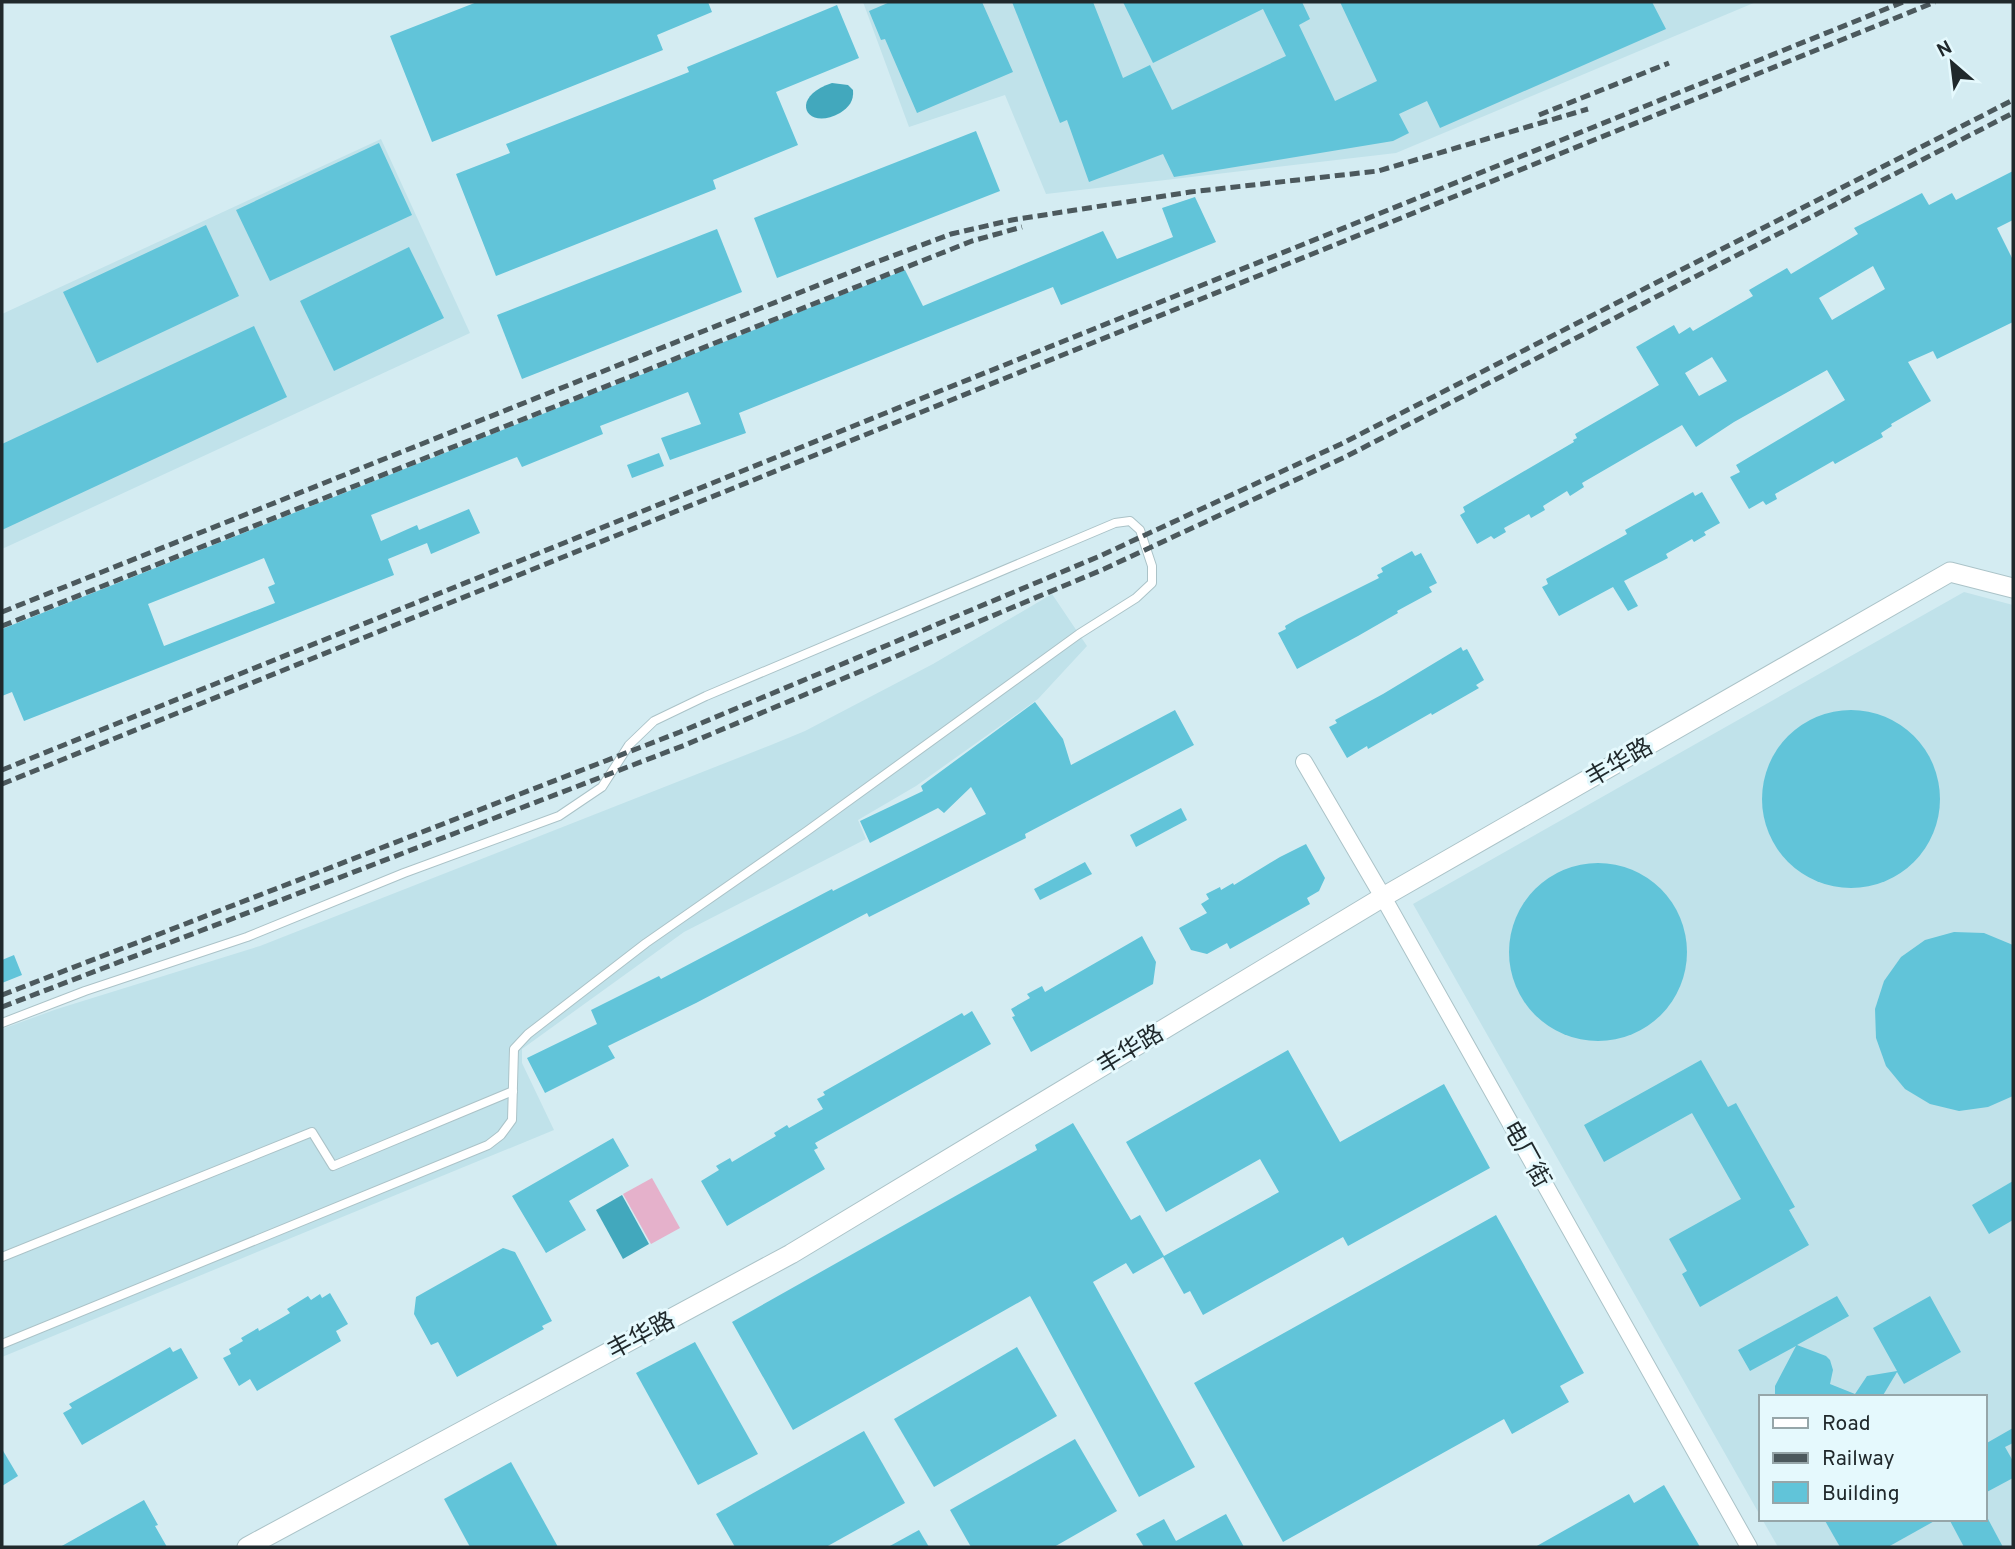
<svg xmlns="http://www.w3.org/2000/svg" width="2015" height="1549" font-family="Overpass,'Noto Sans SC',sans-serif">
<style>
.built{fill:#c0e2ea}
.green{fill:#e5b1cb}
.water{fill:#42a8bd}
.building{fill:#61c4d9;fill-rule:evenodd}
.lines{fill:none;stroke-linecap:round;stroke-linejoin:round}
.service-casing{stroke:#abc3c8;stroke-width:10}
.minor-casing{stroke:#abc3c8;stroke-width:18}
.tertiary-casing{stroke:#abc3c8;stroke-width:21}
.service{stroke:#fff;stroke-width:8}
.minor{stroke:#fff;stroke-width:16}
.tertiary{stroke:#fff;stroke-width:19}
.rail{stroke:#4c595d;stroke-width:5;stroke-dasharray:10 5;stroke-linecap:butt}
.labels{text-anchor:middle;stroke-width:6;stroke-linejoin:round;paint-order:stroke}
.street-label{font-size:24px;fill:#20292c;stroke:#e5f9fd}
</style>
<rect width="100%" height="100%" fill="#d4ecf2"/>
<g class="built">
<path d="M863 2H1756L1396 153 1046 194 1005 95 909 127Z"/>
<path d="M381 139 470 333 2 549V314Z"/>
<path d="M1964 592 2013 605V1547H1778L1762 1519H1985V1397H1761V1517L1413 904Z"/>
<path d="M1052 594 1087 646 1038 699 916 786 858 820 866 839 684 932 522 1049V1063L554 1130 2 1357V1029L57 1009 260 946 771 745 805 731 933 664Z"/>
</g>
<path class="green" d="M652 1178 680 1228 651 1244 623 1194Z"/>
<g class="water">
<path d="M832 83 848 85 853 90C854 101 849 107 840 113 806 132 788 97 832 83Z"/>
<path d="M622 1195 649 1244 623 1259 596 1210Z"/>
</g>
<g class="building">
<path d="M477 2H708L712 12 657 35 663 50 432 142 390 36Z"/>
<path d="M890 2H982L1013 72 917 113 885 39 881 40 869 11Z"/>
<path d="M1012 2H1093L1123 78 1150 65 1172 110 1286 56 1263 9 1153 63 1123 2H1302L1310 19 1299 25 1335 101 1377 81 1340 2H1652L1666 29 1440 128 1427 101 1399 114 1409 133 1393 141 1174 177 1163 154 1089 182 1067 120 1060 123Z"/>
<path d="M837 5 859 58 776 92 798 145 713 180 716 189 496 276 456 174 510 153 506 144 689 72 687 67Z"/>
<path d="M976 131 1000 191 777 278 754 218Z"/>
<path d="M379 143 412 215 270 281 236 210Z"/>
<path d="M2013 171V220L1997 228 2013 260V322L1937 359 1933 351 1908 362 1931 401 1891 424 1892 426 1881 433 1883 437 1835 464 1833 461 1798 481 1775 494 1777 499 1766 505 1763 501 1749 509 1730 477 1740 472 1736 465 1845 400 1827 370 1734 422 1696 447 1682 425 1582 483 1584 487 1570 496 1567 491 1543 506 1545 510 1531 518 1529 514 1504 528 1506 532 1494 539 1491 536 1477 544 1460 515 1465 512 1463 507 1574 442 1573 440 1577 438 1575 434 1659 385 1636 347 1674 325 1679 334 1690 327 1693 331 1753 296 1749 290 1787 268 1791 274 1858 234 1854 228 1922 193 1929 205 1952 193 1956 200ZM1873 266 1885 289 1832 320 1819 298ZM1712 357 1727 381 1699 396 1685 373Z"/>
<path d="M1195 197 1216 242 1061 305 1053 287 739 413 746 433 670 460 661 438 701 424 688 392 600 426 603 434 522 467 517 457 371 515 381 541 417 525 419 530 469 509 480 533 431 554 427 543 388 559 394 575 24 721 12 692 2 696V629L905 270 923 306 1103 231 1117 259 1173 237 1162 208ZM264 558 275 584 268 587 275 603 164 646 148 604Z"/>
<path d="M206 225 239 296 97 363 63 292Z"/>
<path d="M717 229 742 292 522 379 497 315Z"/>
<path d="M409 247 444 318 334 371 300 301Z"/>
<path d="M254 326 287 397 2 530V444Z"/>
<path d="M659 453 664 466 632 478 627 465Z"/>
<path d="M1693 492 1695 496 1702 492 1720 523 1704 532 1706 535 1694 542 1692 539 1666 554 1668 558 1624 581 1638 606 1628 611 1613 587 1559 616 1542 587 1548 584 1546 579 1627 534 1625 530Z"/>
<path d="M1412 551 1415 556 1421 553 1437 583 1429 587 1432 592 1397 611 1398 613 1358 636 1297 669 1278 633 1286 629 1285 626 1297 619 1379 578 1377 575 1383 572 1381 568Z"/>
<path d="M1461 647 1463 651 1467 649 1484 680 1476 685 1479 688 1432 715 1431 713 1368 749 1367 746 1347 758 1329 727 1337 723 1335 720 1383 694Z"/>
<path d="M1035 702 1063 739 1071 765 1175 710 1194 745 1025 834 1026 838 869 917 867 913 696 1003 608 1046 615 1058 545 1093 527 1058 597 1024 591 1010 659 976 661 979 832 889 833 891 986 814 971 787 944 813 938 808 870 843 860 821 923 791 921 786Z"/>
<circle cx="1851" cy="799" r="89"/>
<path d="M1181 808 1187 820 1136 847 1130 835Z"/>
<path d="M1306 844 1325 878 1319 891 1307 898 1310 904 1230 949 1227 943 1207 954 1191 950 1179 928 1207 913 1201 904 1209 899 1206 894 1220 887 1221 890 1233 883 1234 885 1280 857Z"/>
<path d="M1085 862 1092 874 1040 900 1034 889Z"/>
<circle cx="1598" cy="952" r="89"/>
<path d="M1954 932 1984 933 2013 945V1096L1988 1107 1959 1111 1930 1104 1905 1089 1886 1066 1876 1038 1875 1009 1884 981 1901 957 1925 940Z"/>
<path d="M1142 936 1156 962 1153 984 1031 1052 1012 1017 1015 1016 1011 1009 1030 998 1027 994 1042 986 1045 992Z"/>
<path d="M14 955 22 975 2 983V960Z"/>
<path d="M972 1011 991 1044 815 1143 818 1148 814 1150 825 1169 727 1226 701 1181 719 1170 716 1166 730 1158 732 1162 776 1136 774 1133 787 1125 789 1128 823 1109 817 1099 825 1095 823 1092 962 1013 964 1016Z"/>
<path d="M1288 1050 1340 1142 1444 1084 1490 1168 1348 1246 1343 1237 1203 1315 1190 1291 1184 1294 1163 1257 1133 1274 1126 1263 1093 1282 1195 1467 1139 1497 1030 1296 793 1430 732 1322 1037 1150 1035 1145 1073 1123 1131 1220 1140 1215 1164 1256 1279 1192 1260 1159 1166 1212 1126 1142Z"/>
<path d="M1701 1060 1728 1107 1736 1103 1795 1207 1789 1210 1809 1245 1700 1307 1682 1274 1687 1271 1669 1239 1741 1199 1692 1113 1604 1162 1584 1125Z"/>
<path d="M613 1138 629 1166 569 1201 586 1230 546 1253 512 1196Z"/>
<path d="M2013 1181V1220L1989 1234 1972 1205Z"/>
<path d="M1496 1215 1584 1373 1560 1386 1569 1402 1512 1434 1504 1419 1283 1542 1194 1383Z"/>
<path d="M503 1248 515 1252 552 1321 542 1326 544 1329 457 1377 438 1342 431 1345 414 1314 416 1297Z"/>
<path d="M330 1293 348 1324 336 1331 341 1341 257 1391 250 1379 239 1386 223 1358 231 1354 229 1349 243 1341 241 1338 258 1328 259 1331 290 1313 287 1309 308 1296 311 1300 320 1294 322 1298Z"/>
<path d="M1837 1296 1849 1316 1797 1345 1826 1356 1830 1360 1833 1370 1830 1384 1855 1394 1867 1376 1897 1371 1873 1328 1930 1296 1961 1352 1904 1384 1897 1372 1882 1397H1775V1386L1796 1346 1750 1371 1738 1350Z"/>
<path d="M695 1342 758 1454 698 1485 636 1373Z"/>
<path d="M170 1347 173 1352 181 1348 198 1378 82 1445 63 1413 72 1408 69 1404Z"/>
<path d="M1017 1347 1057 1416 934 1487 894 1419Z"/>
<path d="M2013 1428V1443L2005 1447 2013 1461V1478L1985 1493V1444Z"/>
<path d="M864 1431 905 1503 826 1547H735L716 1514Z"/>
<path d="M1075 1439 1117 1511 1054 1547H971L950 1510Z"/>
<path d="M2 1449 18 1476 2 1486Z"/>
<path d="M511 1462 558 1547H470L444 1499Z"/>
<path d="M1664 1485 1700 1547H1535L1629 1494 1634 1503Z"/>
<path d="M144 1500 158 1525 155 1526 167 1547H60Z"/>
<path d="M1226 1514 1244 1547H1144L1136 1534 1164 1519 1176 1541Z"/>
<path d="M1824 1519H1938L1888 1547H1840Z"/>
<path d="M1949 1519H1988L2003 1547H1964Z"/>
<path d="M919 1530 929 1547H888Z"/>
</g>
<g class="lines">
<defs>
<g id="service">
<path d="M2 1023 85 991 247 937 404 873 559 816 602 787 629 745 654 721 706 696 1115 523 1130 521 1140 530 1152 566V583L1136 598 1079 634 807 831 646 943 528 1034 514 1049 512 1120 501 1135 488 1145 2 1344"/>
<path d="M2 1257 312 1132 333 1166 513 1091"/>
</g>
<path id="minor" d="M1304 762 1383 897 1749 1547"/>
<path id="tertiary" d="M247 1547 791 1254 1383 897 1950 572 2013 588"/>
</defs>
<use href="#service" class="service-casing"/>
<use href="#minor" class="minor-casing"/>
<use href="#tertiary" class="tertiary-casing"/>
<use href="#service" class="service"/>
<use href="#minor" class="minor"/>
<use href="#tertiary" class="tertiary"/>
<g class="rail">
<path d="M1539 115 1669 63"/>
<path d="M2 612 871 264 951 234 1012 220 1190 192 1378 171 1588 109"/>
<path d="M2 626 972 241 1022 227"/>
<path d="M2 770 1903 2"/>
<path d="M2 784 1935 2"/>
<path d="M2 995 680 732 1100 556 1341 444 2013 100"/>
<path d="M2 1007 685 745 1104 569 1347 456 2013 113"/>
</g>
</g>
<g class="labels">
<g class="street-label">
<text transform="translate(1619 762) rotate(-30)" y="8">丰华路</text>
<text transform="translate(1130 1049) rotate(-31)" y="8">丰华路</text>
<text transform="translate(1527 1154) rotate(61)" y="8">电厂街</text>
<text transform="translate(641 1335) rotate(-28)" y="8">丰华路</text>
</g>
</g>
<rect width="2015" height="1549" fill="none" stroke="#20292c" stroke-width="7"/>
<rect x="1759" y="1395" width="228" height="126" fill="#e5f9fd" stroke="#96a6a9" stroke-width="2"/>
<rect x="1773" y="1418" width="35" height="10" fill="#ffffff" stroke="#96a6a9" stroke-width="2"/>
<text x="1822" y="1430" font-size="21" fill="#20292c">Road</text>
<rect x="1773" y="1453" width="35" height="10" fill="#4c595d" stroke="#96a6a9" stroke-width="2"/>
<text x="1822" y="1465" font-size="21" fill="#20292c">Railway</text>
<rect x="1773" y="1482" width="35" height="21" fill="#61c4d9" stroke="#96a6a9" stroke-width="2"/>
<text x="1822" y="1500" font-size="21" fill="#20292c">Building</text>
<g transform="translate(1952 63) rotate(332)" stroke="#e5f9fd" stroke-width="5" paint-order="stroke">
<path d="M0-5L12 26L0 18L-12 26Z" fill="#20292c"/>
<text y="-10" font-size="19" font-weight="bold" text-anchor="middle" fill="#20292c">N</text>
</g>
</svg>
